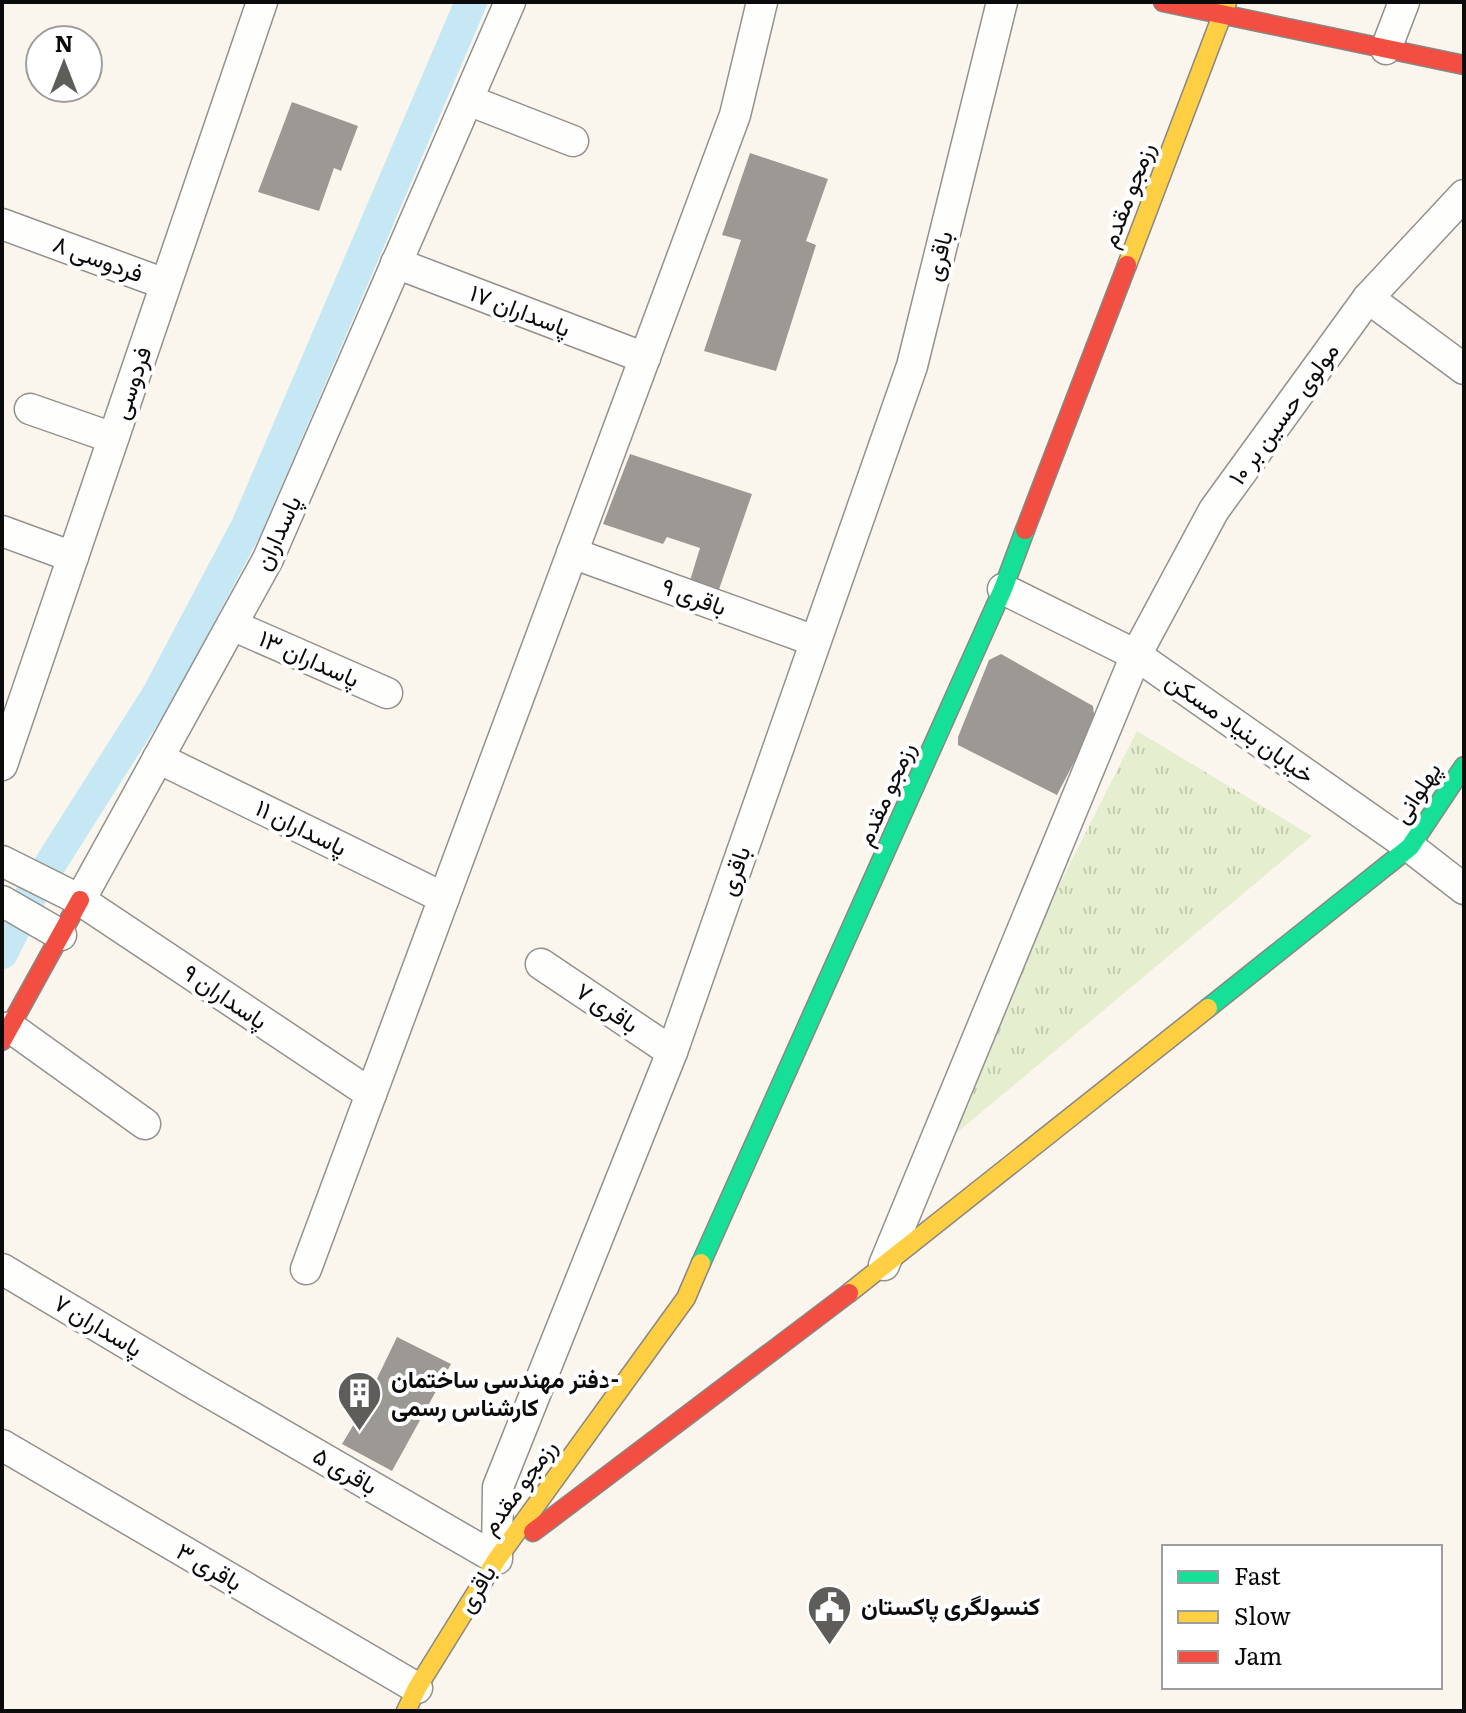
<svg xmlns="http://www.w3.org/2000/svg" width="1466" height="1713" font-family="Literata,Vazirmatn,serif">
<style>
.park{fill:url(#park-tufts)}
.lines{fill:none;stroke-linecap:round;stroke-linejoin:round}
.canal{stroke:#c5e8f4;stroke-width:32}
.building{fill:#9c9994}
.street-casing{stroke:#93918d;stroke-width:33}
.fast-casing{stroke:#898784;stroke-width:21}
.slow-casing{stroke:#898784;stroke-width:21}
.jam-casing{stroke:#898784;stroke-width:21}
.street{stroke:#fefefc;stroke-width:30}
.fast{stroke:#16e098;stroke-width:18}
.slow{stroke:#ffcf43;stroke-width:18}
.jam{stroke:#f24e42;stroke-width:18}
.labels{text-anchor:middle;stroke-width:8;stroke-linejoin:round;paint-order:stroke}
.street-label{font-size:24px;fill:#0b0b0b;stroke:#fff}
.poi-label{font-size:24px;font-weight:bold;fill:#0b0b0b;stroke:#fff;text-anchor:start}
</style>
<defs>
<pattern id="park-tufts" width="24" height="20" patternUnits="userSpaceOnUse" patternTransform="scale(2)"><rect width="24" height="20" fill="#e5eece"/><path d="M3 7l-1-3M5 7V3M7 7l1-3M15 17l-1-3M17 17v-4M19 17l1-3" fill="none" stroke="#c3cbb0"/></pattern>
</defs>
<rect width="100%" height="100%" fill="#faf6ee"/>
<path class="park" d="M1137 731 1312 836 965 1126 920 1160Z"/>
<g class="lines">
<g class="canal">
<path d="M49 866 158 694 247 526 471 2"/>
<path d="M2 953 32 893"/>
</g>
</g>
<g class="building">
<path d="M292 102 358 126 341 171 334 168 319 211 258 192Z"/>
<path d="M750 153 828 179 806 241 816 245 776 371 704 351 741 240 722 235Z"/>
<path d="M630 454 752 494 716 598 688 587 700 548 667 537 663 544 603 524Z"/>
<path d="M1001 654 1093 706 1095 722 1057 795 958 745V737L989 660Z"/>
<path d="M397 1337 451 1364 392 1471 342 1444 360 1414Z"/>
</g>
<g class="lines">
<defs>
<g id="street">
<path d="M1386 49 1404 2"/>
<path d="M468 100 573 141"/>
<path d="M2 224 165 284"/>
<path d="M396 263 645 358"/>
<path d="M1368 298 1464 369"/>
<path d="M30 409 113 438"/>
<path d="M2 531 73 557"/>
<path d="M572 553 815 641"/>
<path d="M1003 589 1136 655 1410 847 1464 889"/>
<path d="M232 625 387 693"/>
<path d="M158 758 444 898"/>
<path d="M2 765 262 2"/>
<path d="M2 861 80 900 371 1094"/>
<path d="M80 900 268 559 510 2"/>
<path d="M2 901 61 935"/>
<path d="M541 964 672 1052"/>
<path d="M10 1027 145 1124"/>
<path d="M884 1265 1136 655 1214 510 1368 298 1464 195"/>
<path d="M2 1269 193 1383 497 1559 498 1487 672 1052 912 366 1002 2"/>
<path d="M306 1269 735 115 762 2"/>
<path d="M2 1445 417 1688"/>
</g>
<g id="fast">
<path d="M1208 1008 1410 847 1464 766"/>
<path d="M701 1263 1003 589 1025 530"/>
</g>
<g id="slow">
<path d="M1127 265 1227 2"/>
<path d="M849 1293 1208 1008"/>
<path d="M406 1711 417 1688 497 1559 686 1298 701 1263"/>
</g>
<g id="jam">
<path d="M1163 2 1464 65"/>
<path d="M1025 530 1127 265"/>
<path d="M2 1041 80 900"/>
<path d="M533 1532 849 1293"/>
</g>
</defs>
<use href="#street" class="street-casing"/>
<use href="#fast" class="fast-casing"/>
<use href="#slow" class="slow-casing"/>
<use href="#jam" class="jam-casing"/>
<use href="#street" class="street"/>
<use href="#fast" class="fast"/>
<use href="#slow" class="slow"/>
<use href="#jam" class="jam"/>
</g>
<defs>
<symbol id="building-pin" viewBox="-11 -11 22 30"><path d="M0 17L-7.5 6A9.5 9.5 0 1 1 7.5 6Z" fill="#5f5d5a" stroke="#fff"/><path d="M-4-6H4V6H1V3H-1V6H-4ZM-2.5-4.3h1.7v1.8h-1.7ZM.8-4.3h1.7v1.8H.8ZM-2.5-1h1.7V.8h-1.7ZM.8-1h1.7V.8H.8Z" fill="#fff"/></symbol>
<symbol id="civic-pin" viewBox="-11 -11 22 30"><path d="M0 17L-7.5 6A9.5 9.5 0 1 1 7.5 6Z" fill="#5f5d5a" stroke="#fff"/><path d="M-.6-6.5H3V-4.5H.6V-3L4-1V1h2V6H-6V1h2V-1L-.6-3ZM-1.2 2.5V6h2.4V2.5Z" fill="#fff"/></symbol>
</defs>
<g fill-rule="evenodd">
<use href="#building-pin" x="334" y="1368" width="51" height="69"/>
<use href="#civic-pin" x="804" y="1582" width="51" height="69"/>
</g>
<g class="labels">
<g class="street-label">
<text transform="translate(1128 195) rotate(-69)" y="8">رزمجو مقدم</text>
<text transform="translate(939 256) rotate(-76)" y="8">باقری</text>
<text transform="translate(98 259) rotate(20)" y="8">فردوسی ۸</text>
<text transform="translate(520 311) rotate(21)" y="8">پاسداران ۱۷</text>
<text transform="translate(132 383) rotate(-71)" y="8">فردوسی</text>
<text transform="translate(1284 414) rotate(-54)" y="8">مولوی حسین بر ۱۰</text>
<text transform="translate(278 533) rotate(-65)" y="8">پاسداران</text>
<text transform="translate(694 597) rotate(20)" y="8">باقری ۹</text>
<text transform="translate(309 659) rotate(24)" y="8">پاسداران ۱۳</text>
<text transform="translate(1240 728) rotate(35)" y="8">خیابان بنیاد مسکن</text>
<text transform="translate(1417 793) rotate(-57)" y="8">پهلوانی</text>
<text transform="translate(886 794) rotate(-66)" y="8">رزمجو مقدم</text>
<text transform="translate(301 828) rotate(26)" y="8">پاسداران ۱۱</text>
<text transform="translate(735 871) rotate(-71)" y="8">باقری</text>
<text transform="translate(225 997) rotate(34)" y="8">پاسداران ۹</text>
<text transform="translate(607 1008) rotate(34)" y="8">باقری ۷</text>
<text transform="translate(98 1326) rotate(31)" y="8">پاسداران ۷</text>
<text transform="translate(345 1471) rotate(30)" y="8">باقری ۵</text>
<text transform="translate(519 1487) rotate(-54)" y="8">رزمجو مقدم</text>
<text transform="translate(209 1567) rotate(30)" y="8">باقری ۳</text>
<text transform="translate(477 1589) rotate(-59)" y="8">باقری</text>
</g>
<g class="poi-label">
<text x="391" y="1388">دفتر مهندسی ساختمان-<tspan x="391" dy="28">کارشناس رسمی</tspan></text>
<text x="861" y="1615">کنسولگری پاکستان</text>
</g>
</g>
<rect width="1466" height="1713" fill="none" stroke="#0b0b0b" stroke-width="8"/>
<rect x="1162" y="1545" width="280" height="144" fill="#ffffff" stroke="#9d9d9d" stroke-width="2"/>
<rect x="1178" y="1571" width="40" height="12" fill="#16e098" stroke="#9d9d9d" stroke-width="2"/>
<text x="1234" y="1585" font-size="24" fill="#0b0b0b">Fast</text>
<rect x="1178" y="1611" width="40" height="12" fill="#ffcf43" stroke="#9d9d9d" stroke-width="2"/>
<text x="1234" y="1625" font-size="24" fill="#0b0b0b">Slow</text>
<rect x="1178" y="1651" width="40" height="12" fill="#f24e42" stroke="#9d9d9d" stroke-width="2"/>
<text x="1234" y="1665" font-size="24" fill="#0b0b0b">Jam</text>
<g transform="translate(64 64)"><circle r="38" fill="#ffffff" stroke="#9d9d9d" stroke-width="2"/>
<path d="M0-6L14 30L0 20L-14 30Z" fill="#5f5d5a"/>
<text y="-12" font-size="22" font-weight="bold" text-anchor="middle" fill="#0b0b0b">N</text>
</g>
</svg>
